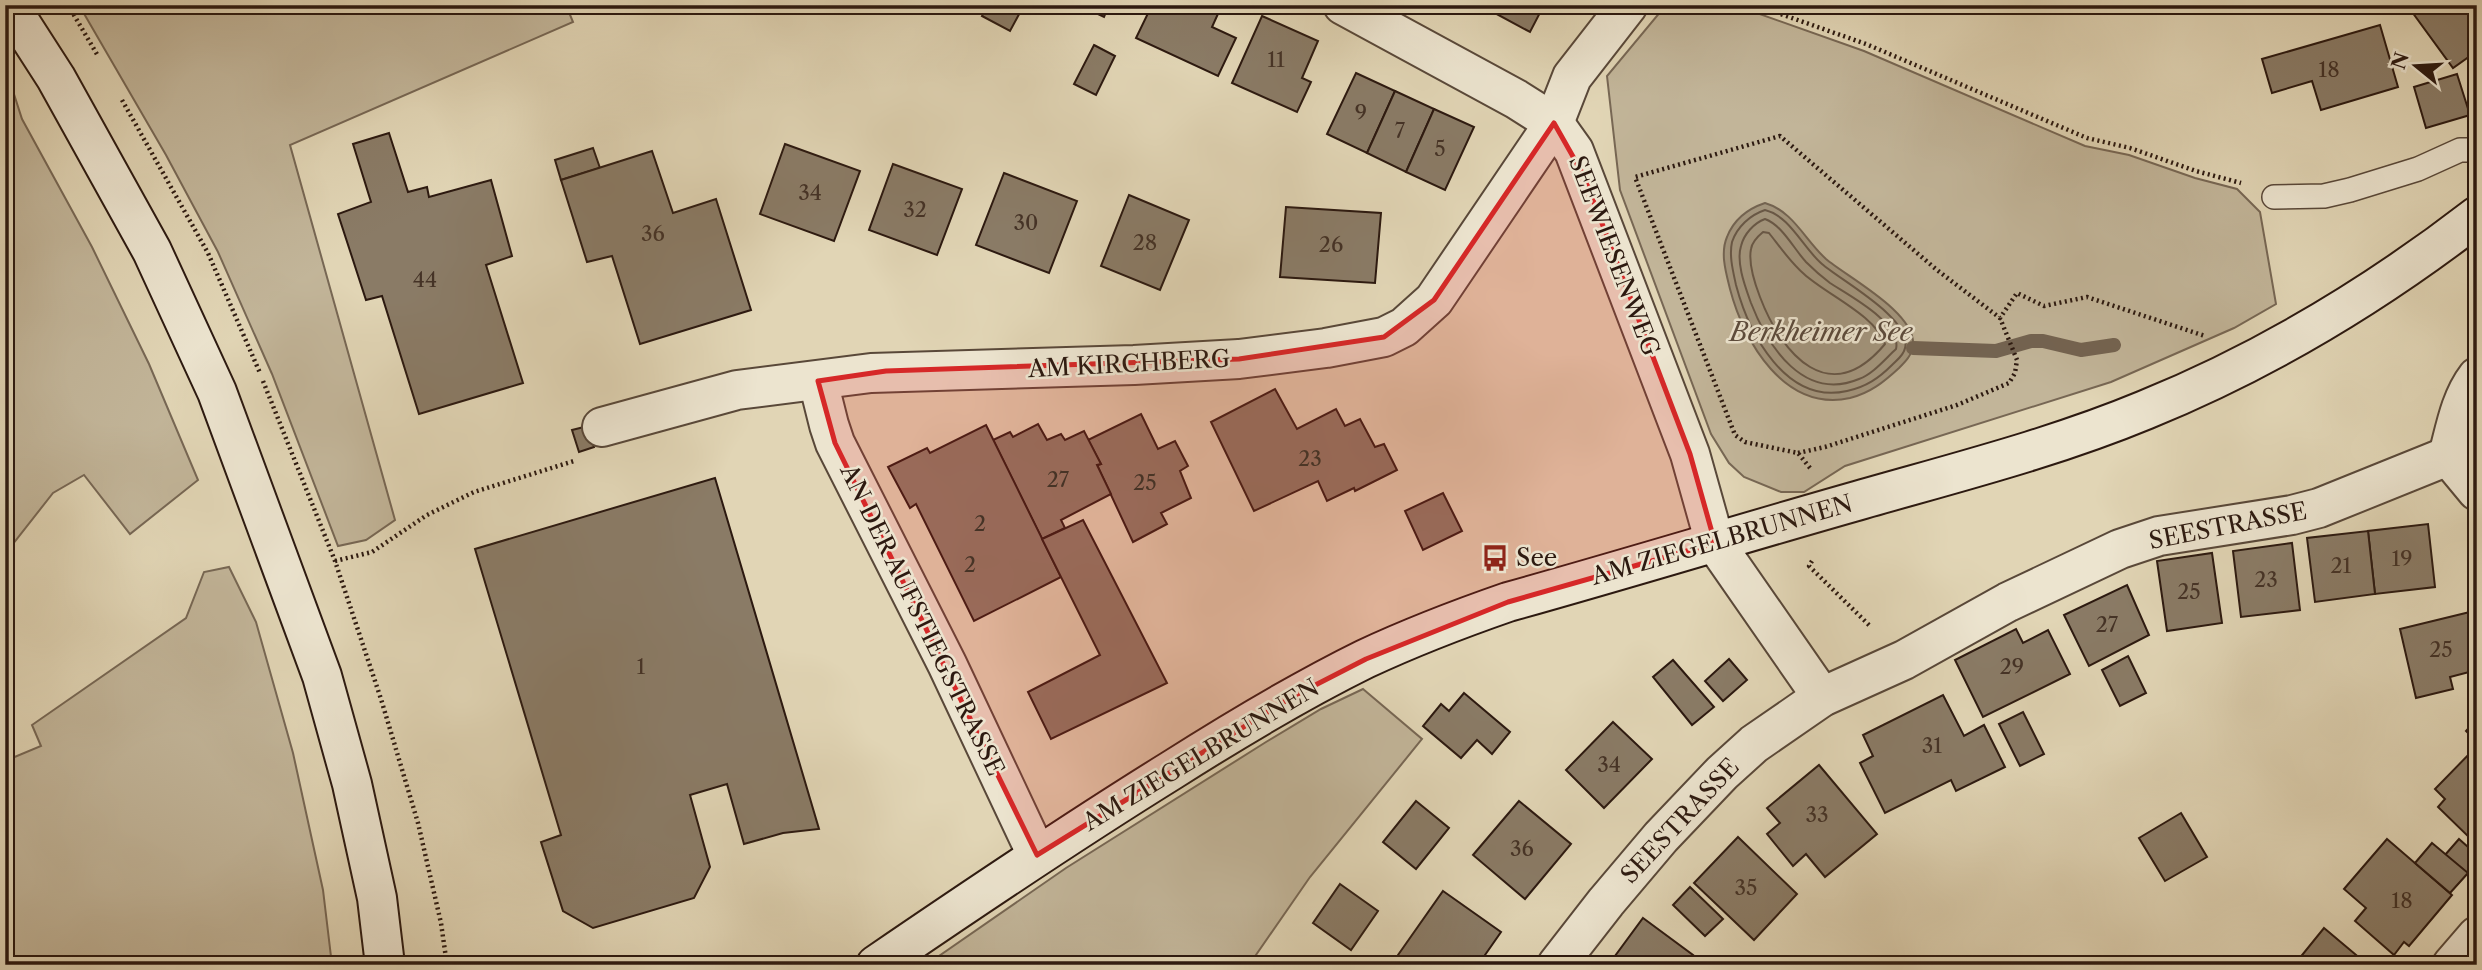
<svg xmlns="http://www.w3.org/2000/svg" width="2482" height="970" font-family="'Libre Caslon Text',serif">
<style>
.green{fill:#c2b599;stroke:#776754;stroke-width:2}
.water{fill:#a3957d;stroke:#736351;stroke-width:2}
.lines{fill:none;stroke-linecap:round;stroke-linejoin:round}
.shore{stroke:#685746;stroke-width:2}
.stream{stroke:#736351;stroke-width:14}
.building{fill:#8a7b66;stroke:#2c1910;stroke-width:2}
.lane-casing{stroke:#594839;stroke-width:26}
.street-casing{stroke:#594839;stroke-width:42}
.secondary-casing{stroke:#2c1910;stroke-width:42}
.path{stroke:#2c1910;stroke-width:4.5;stroke-dasharray:2 3.5;stroke-linecap:butt}
.lane{stroke:#ece4cf;stroke-width:23}
.street{stroke:#ece4cf;stroke-width:38}
.secondary{stroke:#ece4cf;stroke-width:38}
.marked{fill:#d62828;fill-opacity:0.2;stroke:#d62828;stroke-width:5;stroke-linejoin:round}
.labels{text-anchor:middle;stroke-width:5;stroke-linejoin:round;paint-order:stroke}
.number-label{font-size:21px;fill:#443226}
.street-label{font-size:24px;fill:#2c1910;stroke:#ece4cf}
.poi-label{font-size:24px;fill:#2c1910;stroke:#ece4cf;text-anchor:start}
.water-label{font-size:26px;font-style:italic;fill:#5c4b3c;stroke:#ece4cf}
</style>
<rect width="100%" height="100%" fill="#e1d5b5"/>
<filter id="stains"><feTurbulence type="fractalNoise" baseFrequency=".00286" numOctaves="4"/><feColorMatrix values="0 0 0 0 .2 0 0 0 0 .09 0 0 0 0 .02 0 0 0 .5 -.17"/></filter>
<radialGradient id="worn" r=".72"><stop offset=".6" stop-color="#630" stop-opacity="0"/><stop offset="1" stop-color="#630" stop-opacity=".3"/></radialGradient>
<g class="green">
<path d="M79 5H566L573 22 290 145 395 520 366 540 338 546 272 374 218 252 166 155Z"/>
<path d="M1666 5 1740 7 1864 51 2085 146 2129 155 2195 178 2237 189 2260 212 2276 304 2234 328 2111 382 1845 466 1804 492H1781L1744 477 1729 463 1711 434 1620 190 1607 76Z"/>
<path d="M5 78 12 88 22 119 92 247 149 364 198 480 130 534 84 475 53 493 5 554Z"/>
<path d="M229 567 256 622 293 753 323 890 332 965H5V761L41 746 32 725 186 618 204 572Z"/>
<path d="M1363 689 1422 739 1310 877 1249 965H926L1066 868 1266 742 1321 709Z"/>
</g>
<path class="water" d="M1765 203C1793 211 1805 240 1826 259 1847 277 1917 313 1913 346 1912 355 1905 362 1899 368 1884 382 1870 393 1850 398 1785 412 1744 343 1730 289 1726 273 1720 253 1727 237 1734 219 1747 209 1765 203Z"/>
<g class="lines">
<g class="shore">
<path d="M1765 210C1790 216 1803 248 1822 264 1840 280 1913 319 1905 348 1904 355 1897 360 1892 365 1879 378 1866 387 1847 391 1786 405 1749 334 1736 285 1733 271 1729 256 1732 242 1737 227 1750 215 1765 210Z"/>
<path d="M1765 219C1782 225 1794 249 1806 262 1813 269 1822 277 1830 283 1848 295 1902 323 1896 349 1885 359 1873 374 1859 379 1804 402 1768 347 1751 303 1745 286 1736 263 1741 246 1744 234 1754 223 1765 219Z"/>
<path d="M1763 232 1769 233C1780 247 1791 263 1804 274 1827 295 1875 315 1885 344 1830 410 1782 355 1760 297 1755 284 1748 264 1751 249 1752 242 1757 237 1763 232Z"/>
</g>
<path class="stream" d="M1913 348 1996 351 2031 341H2043L2081 350 2114 345"/>
</g>
<g class="building">
<path d="M984 5H1024L1010 31 982 16 987 7Z"/>
<path d="M1079 5H1109L1104 17Z"/>
<path d="M1152 5H1222L1212 27 1236 38 1218 76 1136 38Z"/>
<path d="M1480 5H1544L1530 32Z"/>
<path d="M2407 5H2477V51L2453 68Z"/>
<path d="M1262 16 1318 41 1302 78 1311 82 1297 112 1232 83Z"/>
<path d="M2380 25 2398 87 2321 110 2312 81 2272 93 2262 59Z"/>
<path d="M1094 45 1115 56 1096 95 1074 84Z"/>
<path d="M1356 73 1395 91 1367 153 1327 134Z"/>
<path d="M2457 74 2470 115 2426 128 2414 87Z"/>
<path d="M1395 91 1434 109 1406 172 1367 153Z"/>
<path d="M1434 109 1474 127 1445 190 1406 172Z"/>
<path d="M389 133 408 192 427 187 429 197 491 180 512 256 486 265 523 383 419 414 382 296 366 300 338 214 371 202 353 144Z"/>
<path d="M785 144 860 171 834 241 760 214Z"/>
<path d="M593 148 600 168 561 180 555 160Z"/>
<path d="M652 151 673 213 716 199 751 310 640 344 612 256 587 262 561 180Z"/>
<path d="M893 164 962 189 937 255 869 230Z"/>
<path d="M1004 173 1077 201 1049 273 976 245Z"/>
<path d="M1129 195 1189 220 1160 290 1101 266Z"/>
<path d="M1286 207 1381 213 1375 283 1280 277Z"/>
<path d="M1275 389 1297 429 1336 409 1345 426 1360 419 1375 447 1384 444 1397 470 1355 491 1354 488 1327 501 1318 481 1254 511 1211 422Z"/>
<path d="M1141 414 1158 449 1175 441 1188 466 1180 471 1191 498 1161 513 1167 524 1133 542 1097 465 1101 464 1088 440Z"/>
<path d="M1038 424 1047 440 1061 434 1065 440 1084 431 1101 464 1097 465 1111 494 1061 520 1065 528 1042 539 993 440 1010 432 1013 437Z"/>
<path d="M986 425 1061 577 974 621 916 504 910 508 888 467 927 448 930 453Z"/>
<path d="M588 426 594 447 579 452 572 430Z"/>
<path d="M715 478 819 829 783 833 744 844 727 784 690 795 710 867 694 898 593 928 563 911 541 842 561 835 475 549Z"/>
<path d="M1443 493 1462 531 1423 550 1405 511Z"/>
<path d="M1083 520 1167 683 1051 739 1028 692 1100 655 1042 539Z"/>
<path d="M2428 524 2435 587 2375 594 2368 531Z"/>
<path d="M2368 531 2375 594 2315 602 2307 538Z"/>
<path d="M2292 543 2300 610 2241 617 2233 551Z"/>
<path d="M2212 553 2222 623 2167 631 2157 561Z"/>
<path d="M2127 585 2149 635 2089 666 2064 615Z"/>
<path d="M2474 611 2477 621V670L2450 677 2453 689 2416 698 2400 629Z"/>
<path d="M2016 629 2023 643 2048 630 2070 674 1983 717 1955 660Z"/>
<path d="M2128 656 2146 693 2120 706 2102 670Z"/>
<path d="M1729 659 1747 680 1723 701 1705 681Z"/>
<path d="M1673 660 1714 707 1692 725 1653 677Z"/>
<path d="M1464 693 1510 732 1492 754 1477 740 1461 758 1423 726 1441 704 1449 711Z"/>
<path d="M1943 695 1964 736 1984 725 2005 767 1956 791 1951 780 1885 813 1860 763 1873 756 1863 735Z"/>
<path d="M2023 712 2044 754 2020 766 1999 724Z"/>
<path d="M2477 719V742L2466 731Z"/>
<path d="M1613 722 1652 759 1604 808 1566 770Z"/>
<path d="M2477 746V845L2438 807 2445 799 2435 789Z"/>
<path d="M1819 765 1877 834 1825 877 1806 854 1793 866 1767 834 1780 823 1767 808Z"/>
<path d="M1416 801 1449 828 1416 869 1383 842Z"/>
<path d="M1519 801 1571 844 1525 899 1473 855Z"/>
<path d="M2181 813 2207 857 2165 881 2139 838Z"/>
<path d="M1738 837 1797 894 1754 940 1694 883Z"/>
<path d="M2387 839 2452 895 2409 946 2404 942 2394 955 2355 921 2366 908 2344 889Z"/>
<path d="M2459 839 2477 855 2476 880 2445 855Z"/>
<path d="M2432 843 2468 873 2450 893 2415 863Z"/>
<path d="M1340 884 1378 911 1351 950 1313 923Z"/>
<path d="M1690 887 1723 919 1705 936 1673 905Z"/>
<path d="M1443 891 1501 932 1478 965H1411L1398 955Z"/>
<path d="M1643 918 1693 955 1685 965H1628L1615 956Z"/>
<path d="M2324 928 2368 965H2294Z"/>
</g>
<g class="lines">
<defs>
<path id="lane" d="M2274 197 2324 196 2350 190 2418 169 2460 150H2477"/>
<g id="street">
<path d="M1343 5 1516 99 1554 123 1574 151 1690 454 1715 543 1822 697"/>
<path d="M818 381 829 425 835 443 947 664 1037 855"/>
<path d="M602 427 737 390 871 373 1134 365 1239 359 1326 348 1384 337 1404 327 1434 300 1554 123 1572 77 1628 5"/>
<path d="M2448 456C2455 430 2460 399 2477 377"/>
<path d="M2448 456 2477 491"/>
<path d="M1557 965 1606 902 1661 837 1722 773 1754 744 1822 697 1904 660 2008 602 2120 549 2159 536 2292 515 2319 508 2448 456"/>
<path d="M2452 965 2477 936"/>
</g>
<g id="secondary">
<path d="M9 5 56 78 152 251 217 392 322 676 352 784 377 898 385 965"/>
<path d="M876 965C974 898 1072 832 1172 770 1235 730 1298 692 1365 659 1412 637 1459 619 1508 602 1623 570 1737 535 1853 502 1950 474 2051 449 2145 410 2263 362 2376 294 2477 216"/>
</g>
</defs>
<use href="#lane" class="lane-casing"/>
<use href="#street" class="street-casing"/>
<use href="#secondary" class="secondary-casing"/>
<g class="path">
<path d="M68 5 98 56"/>
<path d="M1755 5 1866 44 2087 138 2130 148 2196 171 2241 183"/>
<path d="M122 100 208 253 260 373"/>
<path d="M263 381 335 561 381 699 418 823 441 923 447 965"/>
<path d="M1798 453 1825 447 1957 405 2009 383 2015 373 2017 360 2000 318"/>
<path d="M1810 468 1798 453 1745 442 1735 435 1635 177 1780 136 1937 270 2000 318 2017 293 2044 306 2087 297 2205 336"/>
<path d="M335 561 372 552 427 515 474 492 574 461"/>
<path d="M1812 561 1809 566 1871 627"/>
</g>
<use href="#lane" class="lane"/>
<use href="#street" class="street"/>
<use href="#secondary" class="secondary"/>
</g>
<path class="marked" d="M1554 123 1584 176 1690 454 1715 543 1508 602 1366 659 1292 697 1037 855 835 443 818 381 886 371 1239 359 1384 337 1434 300Z"/>
<defs>
<symbol id="bus-bare" viewBox="-9 -9 18 18"><path d="M-5-6H5V4H4V6H2V4H-2V6H-4V4H-5ZM-3.5-4V0h7V-4ZM-3.5 1.2v1.5H-2V1.2ZM2 1.2v1.5H3.5V1.2Z" fill="#8f2418" stroke="#ece4cf" stroke-width="2.5" paint-order="stroke"/></symbol>
</defs>
<g fill-rule="evenodd">
<use href="#bus-bare" x="1476" y="539" width="38" height="38"/>
</g>
<g class="labels">
<g class="number-label">
<text x="1276" y="67">11</text>
<text x="2329" y="77">18</text>
<text x="1361" y="120">9</text>
<text x="1400" y="138">7</text>
<text x="1440" y="156">5</text>
<text x="810" y="200">34</text>
<text x="915" y="217">32</text>
<text x="1026" y="230">30</text>
<text x="653" y="241">36</text>
<text x="1145" y="250">28</text>
<text x="1331" y="252">26</text>
<text x="425" y="287">44</text>
<text x="1310" y="466">23</text>
<text x="1058" y="487">27</text>
<text x="1145" y="490">25</text>
<text x="980" y="531">2</text>
<text x="2402" y="566">19</text>
<text x="970" y="572">2</text>
<text x="2341" y="573">21</text>
<text x="2266" y="587">23</text>
<text x="2189" y="599">25</text>
<text x="2107" y="632">27</text>
<text x="2441" y="657">25</text>
<text x="641" y="674">1</text>
<text x="2012" y="674">29</text>
<text x="1932" y="753">31</text>
<text x="1609" y="772">34</text>
<text x="1817" y="822">33</text>
<text x="1522" y="856">36</text>
<text x="1746" y="895">35</text>
<text x="2402" y="908">18</text>
</g>
<g class="street-label">
<text transform="translate(1614 256) rotate(69)" y="8">SEEWIESENWEG</text>
<text transform="translate(1129 364) rotate(-3)" y="8">AM KIRCHBERG</text>
<text transform="translate(2228 526) rotate(-11)" y="8">SEESTRASSE</text>
<text transform="translate(1722 540) rotate(-16)" y="8">AM ZIEGELBRUNNEN</text>
<text transform="translate(922 620) rotate(64)" y="8">AN DER AUFSTIEGSTRASSE</text>
<text transform="translate(1201 755) rotate(-31)" y="8">AM ZIEGELBRUNNEN</text>
<text transform="translate(1680 821) rotate(-47)" y="8">SEESTRASSE</text>
</g>
<g class="poi-label">
<text x="1516" y="566">See</text>
</g>
<g class="water-label">
<text x="1821" y="341">Berkheimer See</text>
</g>
</g>
<rect width="2482" height="970" fill="none" stroke="#e1d5b5" stroke-width="28"/>
<rect x="7" y="7" width="2468" height="956" fill="none" stroke="#2c1910" stroke-width="3.5"/>
<rect x="14" y="14" width="2454" height="942" fill="none" stroke="#2c1910" stroke-width="2"/>
<g transform="translate(2416 66) rotate(288)" stroke="#ece4cf" stroke-width="5" paint-order="stroke">
<path d="M0-5L12 26L0 18L-12 26Z" fill="#2c1910"/>
<text y="-10" font-size="19" font-weight="bold" text-anchor="middle" fill="#2c1910">N</text>
</g>
<rect width="100%" height="100%" filter="url(#stains)"/>
<rect width="100%" height="100%" fill="url(#worn)"/>
</svg>
